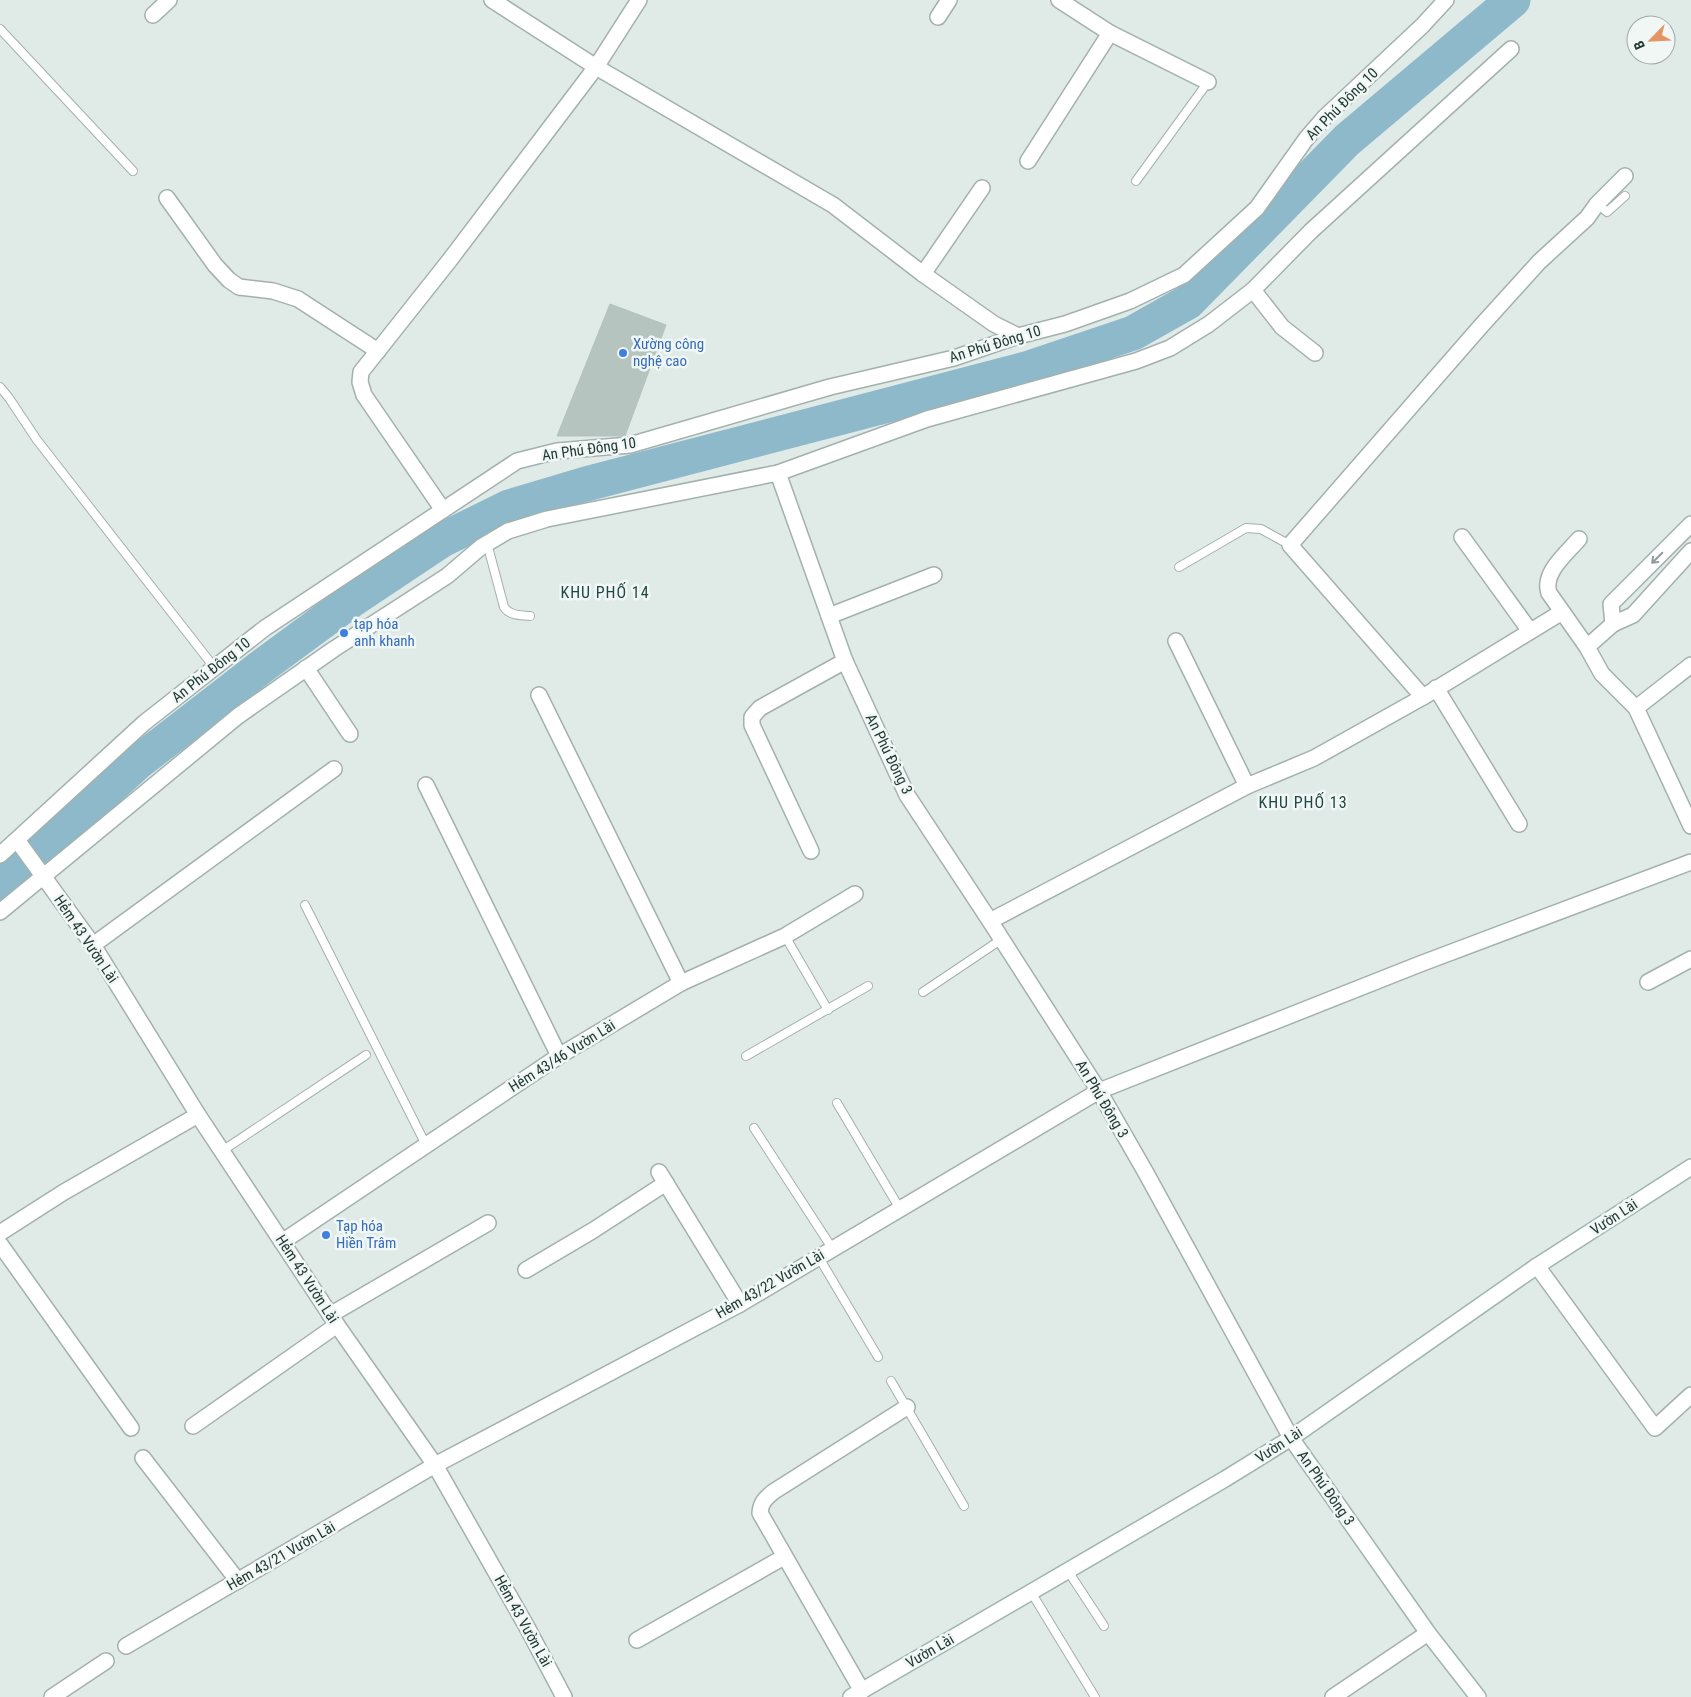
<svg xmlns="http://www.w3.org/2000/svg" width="1691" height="1697" font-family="'Roboto Condensed',sans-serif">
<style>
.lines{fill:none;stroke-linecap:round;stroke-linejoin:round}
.river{stroke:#8db9ca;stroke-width:35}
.building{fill:#b6c4c0;stroke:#b3c3be}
.lane-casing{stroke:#a3b1ae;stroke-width:10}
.street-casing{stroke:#a3b1ae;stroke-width:18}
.secondary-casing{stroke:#a0b4b0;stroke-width:18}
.lane{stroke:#fff;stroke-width:8}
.street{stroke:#fff;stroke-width:15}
.secondary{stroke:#fff;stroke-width:15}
.oneway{stroke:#909c9a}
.shop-dot{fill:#3f7fe0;stroke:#f0f7f4;stroke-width:2}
.labels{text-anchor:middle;stroke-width:5;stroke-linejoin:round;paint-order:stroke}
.street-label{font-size:15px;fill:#223935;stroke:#f0f7f4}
.shop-label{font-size:15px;fill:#366cbe;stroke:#f0f7f4;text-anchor:start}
.neighbourhood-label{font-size:16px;letter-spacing:1px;fill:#204944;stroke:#f0f7f4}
</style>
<rect width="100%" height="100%" fill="#e0eae7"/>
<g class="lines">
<path class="river" d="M0 887 137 763 261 667 352 600 442 540 509 507 586 484 1026 369 1133 333 1188 302 1347 140 1513 0"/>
</g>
<path class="building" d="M610 304 666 325 625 436H557Z"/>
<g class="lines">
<defs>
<g id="lane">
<path d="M0 29 133 171"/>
<path d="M1136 181 1208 82"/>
<path d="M1597 204 1607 212 1625 196"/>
<path d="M0 387 9 398 37 440 214 667"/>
<path d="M487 543 504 607C510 616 520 615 530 616"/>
<path d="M1179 567 1246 528 1261 529 1290 545"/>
<path d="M305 905 426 1145"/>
<path d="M785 936 828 1010"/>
<path d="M923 992 1002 939"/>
<path d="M746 1056 868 986"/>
<path d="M837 1103 900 1209"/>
<path d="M754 1128 832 1248"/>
<path d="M222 1151 366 1055"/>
<path d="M818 1256 878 1357"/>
<path d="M891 1381 964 1506"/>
<path d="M1068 1571 1104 1626"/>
<path d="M1031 1592 1095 1697"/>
</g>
<g id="street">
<path d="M492 0 596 67 833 205 923 274 994 324 1018 336"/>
<path d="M1059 0 1110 33 1208 82"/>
<path d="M153 15 169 0"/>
<path d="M938 17 949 0"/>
<path d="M1028 161 1110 33"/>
<path d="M167 198 215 265 229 280 239 287 273 291 298 299 378 351"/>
<path d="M923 274 982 188"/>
<path d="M1253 290 1282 327 1315 353"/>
<path d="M778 473 845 661 907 795 990 921 1099 1091 1146 1173 1291 1438"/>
<path d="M443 510 364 395 360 382 361 372 449 261 596 67 639 0"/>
<path d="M1462 537 1530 631"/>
<path d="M1579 539C1567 553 1542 573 1549 593L1587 647"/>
<path d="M1691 551 1633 615 1613 624 1587 647 1602 674 1636 708 1691 826"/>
<path d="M829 616 934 575"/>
<path d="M1613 624 1611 604 1691 524"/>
<path d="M1176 641 1247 786"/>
<path d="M306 668 350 734"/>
<path d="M1436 688 1519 824"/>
<path d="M539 695 681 983"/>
<path d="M1423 697 1290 545 1481 326 1539 262 1587 218 1597 204 1625 176"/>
<path d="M1636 708 1691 665"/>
<path d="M426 785 559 1056"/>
<path d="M17 840 93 945 198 1115 337 1325 435 1465 528 1629 564 1697"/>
<path d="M811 851 752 725V717L760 708 845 661"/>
<path d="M0 855 144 723 265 628 517 461 557 451 630 445 830 387 954 358 1018 336 1065 324 1130 301 1184 275 1257 208 1306 139 1325 117 1422 26 1446 0"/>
<path d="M0 912 238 716 334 649 447 576 481 547 508 531 547 519 778 473 927 419 1136 361 1170 348 1209 324 1253 290 1311 231 1511 49"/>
<path d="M990 921 1247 786 1314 758 1423 697 1562 612"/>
<path d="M93 945 334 769"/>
<path d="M1648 982 1691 959"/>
<path d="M659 1172 740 1304"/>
<path d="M0 1233 64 1192 198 1115"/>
<path d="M282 1242 559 1056 681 983 785 936 855 894"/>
<path d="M0 1244 131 1428"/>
<path d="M1537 1266 1655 1428 1691 1395"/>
<path d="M526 1270 592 1231 666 1183"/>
<path d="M330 1315 488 1223"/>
<path d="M193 1426 337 1325"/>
<path d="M143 1458 238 1581"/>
<path d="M637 1640 784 1557"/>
<path d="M126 1646 435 1465 740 1304 1099 1091 1420 964 1691 862"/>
<path d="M862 1691 760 1513C761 1502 765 1499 773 1492L907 1407"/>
<path d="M52 1697 106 1661"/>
<path d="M1333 1697 1428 1633"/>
</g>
<g id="secondary">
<path d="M1291 1438 1428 1633 1478 1697"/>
<path d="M851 1697 1225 1479 1291 1438 1537 1266 1691 1167"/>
</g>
</defs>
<use href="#lane" class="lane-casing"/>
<use href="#street" class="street-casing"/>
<use href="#secondary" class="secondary-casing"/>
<use href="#lane" class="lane"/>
<use href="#street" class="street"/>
<use href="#secondary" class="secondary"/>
</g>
<defs><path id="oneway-shaft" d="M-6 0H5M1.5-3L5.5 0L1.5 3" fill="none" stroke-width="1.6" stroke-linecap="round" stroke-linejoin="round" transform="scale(1.25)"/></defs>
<use class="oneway" href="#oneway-shaft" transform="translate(1657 558) rotate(135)"/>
<g class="shop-dot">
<circle cx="623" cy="353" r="5"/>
<circle cx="344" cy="633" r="5"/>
<circle cx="326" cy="1235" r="5"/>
</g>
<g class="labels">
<g class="street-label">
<text transform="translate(1342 104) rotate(-45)" y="5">An Phú Đông 10</text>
<text transform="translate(995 344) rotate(-17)" y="5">An Phú Đông 10</text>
<text transform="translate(589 449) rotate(-8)" y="5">An Phú Đông 10</text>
<text transform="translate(211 670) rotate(-38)" y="5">An Phú Đông 10</text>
<text transform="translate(889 754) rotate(64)" y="5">An Phú Đông 3</text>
<text transform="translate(86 939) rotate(56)" y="5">Hẻm 43 Vườn Lài</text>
<text transform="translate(562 1056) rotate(-32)" y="5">Hẻm 43/46 Vườn Lài</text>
<text transform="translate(1102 1099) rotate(59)" y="5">An Phú Đông 3</text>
<text transform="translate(1614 1217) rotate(-33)" y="5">Vườn Lài</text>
<text transform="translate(307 1279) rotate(57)" y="5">Hẻm 43 Vườn Lài</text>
<text transform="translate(770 1284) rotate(-30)" y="5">Hẻm 43/22 Vườn Lài</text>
<text transform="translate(1279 1445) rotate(-33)" y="5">Vườn Lài</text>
<text transform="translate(1326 1488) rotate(55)" y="5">An Phú Đông 3</text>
<text transform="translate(281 1556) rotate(-30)" y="5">Hẻm 43/21 Vườn Lài</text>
<text transform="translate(523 1621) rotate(61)" y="5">Hẻm 43 Vườn Lài</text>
<text transform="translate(930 1651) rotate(-30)" y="5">Vườn Lài</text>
</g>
<g class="shop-label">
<text x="633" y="349">Xường công<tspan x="633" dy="17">nghệ cao</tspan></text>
<text x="354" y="629">tạp hóa<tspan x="354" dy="17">anh khanh</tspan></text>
<text x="336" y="1231">Tạp hóa<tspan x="336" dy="17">Hiền Trâm</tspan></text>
</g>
<g class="neighbourhood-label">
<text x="605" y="598">KHU PHỐ 14</text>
<text x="1303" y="808">KHU PHỐ 13</text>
</g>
</g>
<g transform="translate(1651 40) rotate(246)"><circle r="24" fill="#f0f7f4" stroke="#9eaba8"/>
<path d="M0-4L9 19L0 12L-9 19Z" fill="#e59463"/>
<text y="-8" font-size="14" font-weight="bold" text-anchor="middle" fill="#223935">B</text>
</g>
</svg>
